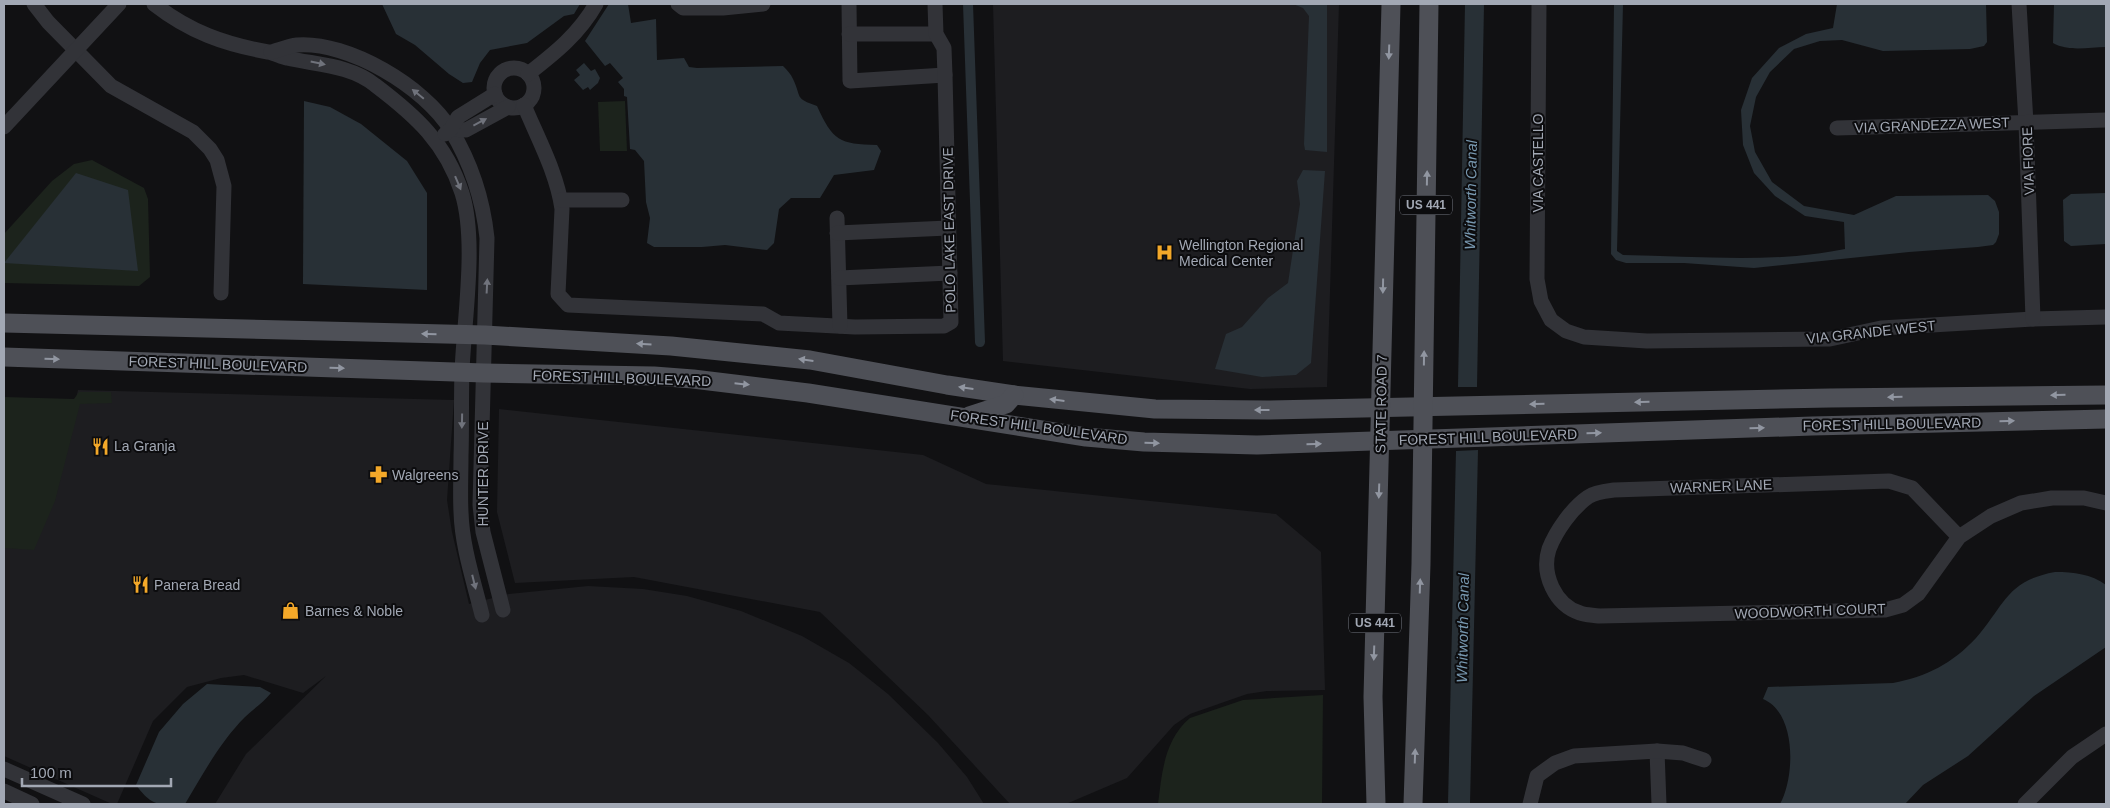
<svg xmlns="http://www.w3.org/2000/svg" width="2110" height="808" font-family="Arial,sans-serif">
<style>
.built{fill:#1d1d20}
.green{fill:#1c231c}
.water{fill:#283036}
.lines{fill:none;stroke-linecap:round;stroke-linejoin:round}
.canal{stroke:#283036;stroke-width:10}
.minor{stroke:#323338;stroke-width:15}
.major{stroke:#4e5057;stroke-width:19}
.oneway{fill:#9196a1}
.oneway2{fill:#70737c}
.labels{text-anchor:middle;stroke-width:4;stroke-linejoin:round;paint-order:stroke}
.shield{fill:#0c0c0e;stroke:#757982;stroke-width:1}
.shield-label{font-size:12px;font-weight:bold;fill:#a2a8b4}
.street-label{font-size:14px;fill:#a2a8b4;stroke:#0c0c0e}
.poi-label{font-size:14px;fill:#a2a8b4;stroke:#0c0c0e;text-anchor:start}
.water-label{font-size:15px;font-style:italic;fill:#7898b0;stroke:#0c0c0e}
</style>
<rect width="100%" height="100%" fill="#111113"/>
<g class="built">
<path d="M993 4H1339L1327 387 1250 389 1003 361Z"/>
<path d="M78 390 454 400 447 500 452 532 469 604 509 594 588 586 643 589 687 596 741 611 802 636 849 663 888 694 938 743 967 777 984 804H215L246 754 326 676 303 693 244 675 221 678 187 687 153 721 117 804H112L4 756V546L54 500Z"/>
<path d="M499 409 923 455 986 484 1276 514 1321 552 1325 690 1267 691 1247 694 1190 714 1174 725 1127 778 1066 804H1010L928 715 820 612 634 577 515 583 497 512Z"/>
</g>
<g class="green">
<path d="M625 101 627 151H600L598 102Z"/>
<path d="M92 160 144 188 148 199 150 277 139 286 4 283V234L52 181 74 164Z"/>
<path d="M79 392H111L112 403 80 404 55 501 34 550 4 548V397L74 399Z"/>
<path d="M1323 695 1322 804H1158C1162 773 1164 740 1190 718L1243 700Z"/>
</g>
<g class="water">
<path d="M382 4H580L574 14 564 16 527 43 490 50 480 63 472 82 463 83 449 74 415 45 396 34Z"/>
<path d="M609 4H628L631 23 656 19 657 60 684 58 689 67 697 68 783 66C787 70 791 74 793 79 802 98 794 98 817 106 833 141 839 144 877 145L881 151 874 170 834 175 820 198H791L779 209 774 243 767 250 725 245 702 247H654L647 243 650 218 646 202 644 161 635 150 630 149 627 97 624 96V89L618 82 623 78 610 63 605 66 585 41Z"/>
<path d="M1293 4H1327V152L1305 150 1304 144 1309 16 1303 8Z"/>
<path d="M1465 4H1484L1477 387H1458Z"/>
<path d="M1614 4H1623L1617 251 1623 255C1697 256 1772 264 1845 249L1844 222 1805 216 1775 196 1754 173 1743 145 1741 110 1752 78 1779 48 1806 34 1833 28 1837 4H1986L1987 42 1984 46 1970 49 1883 51 1842 40 1820 41 1794 49 1770 72 1756 97 1750 126 1755 152 1772 182 1804 206 1854 215 1896 196 1988 195 1995 201 1999 212V234L1996 242 1993 245 1978 247 1909 252 1754 268 1684 263H1626L1616 260 1611 254Z"/>
<path d="M2054 4H2106V47C2089 47 2069 52 2053 43Z"/>
<path d="M584 63 591 71 595 69 600 78 598 83 590 90 588 87 583 90 574 80 580 75 576 70Z"/>
<path d="M304 101 330 107 361 124 407 161 427 193V290L303 284Z"/>
<path d="M1303 170 1325 171 1311 363 1296 375 1262 377 1215 369 1226 334 1242 327 1268 298 1288 283 1300 204 1297 181Z"/>
<path d="M76 173 128 190 138 271 4 263Z"/>
<path d="M2106 193V244L2071 246 2064 241 2063 200 2071 194Z"/>
<path d="M1478 450 1470 804H1448L1456 451Z"/>
<path d="M2055 572C2074 572 2091 574 2106 585V647L2034 696 1968 756 1923 785 1905 804H1780C1795 777 1797 713 1763 699L1768 687 1893 683C1926 677 1953 663 1976 638 2005 605 2006 581 2055 572Z"/>
<path d="M207 684 260 687 271 693C263 703 253 709 245 717 220 742 203 774 185 804 159 804 153 808 136 785L159 732 183 704Z"/>
</g>
<g class="lines">
<path class="canal" d="M968 4 980 342"/>
<g class="minor">
<path d="M34 4 48 22 111 86 193 132 210 149 217 160 224 186 221 293"/>
<path d="M154 4C190 32 224 44 268 52 275 53 281 57 287 58 317 65 350 65 375 85 416 116 446 143 462 193 477 241 464 320 462 371 461 399 462 427 461 456 461 474 460 494 461 512 462 547 474 582 482 615"/>
<path d="M678 4 683 8H723L763 4"/>
<path d="M849 4 850 81 945 75"/>
<path d="M1539 4 1537 279 1541 301 1551 320 1566 331 1584 337 1647 341 1830 339 1881 328 2033 319 2106 317"/>
<path d="M2019 4 2026 123 2033 319"/>
<path d="M849 34H936"/>
<path d="M271 52C279 50 288 46 297 45 348 41 425 87 451 130 471 163 483 200 487 238L480 505 483 532 503 610"/>
<circle cx="514" cy="88" r="20"/>
<path d="M528 74C555 53 579 34 596 4"/>
<path d="M524 105C538 139 557 173 562 209L558 294 568 305 763 314 779 323 855 327 944 326 951 322 945 75 944 48 936 34 935 4"/>
<path d="M4 127 119 4"/>
<path d="M1837 128 2106 120"/>
<path d="M451 129 466 130 508 107"/>
<path d="M445 134 451 129 458 117 495 94"/>
<path d="M561 200H622"/>
<path d="M837 218 840 326"/>
<path d="M837 233 948 228"/>
<path d="M839 278 950 273"/>
<path d="M1959 537 1912 488 1889 481 1614 490C1606 491 1595 492 1588 497 1572 508 1556 531 1549 549 1541 574 1555 605 1580 613 1585 615 1593 615 1599 616L1885 610 1903 605 1918 594 1959 537 1991 516 2021 503 2052 498H2084L2106 503"/>
<path d="M1657 751 1659 804"/>
<path d="M4 769 83 804"/>
<path d="M4 791 32 804"/>
<path d="M1530 804 1537 776 1555 763 1574 756 1657 751 1683 753 1704 760"/>
<path d="M2025 804 2072 757 2106 734"/>
</g>
<g class="major">
<path d="M4 323 485 335 671 346 810 360 947 385 1014 395 1155 409 1267 410 1830 398 2106 395"/>
<path d="M4 357 484 373 654 376 693 379 808 393 1086 437 1144 442 1257 445 1812 426 2106 419"/>
<path d="M969 416 1006 404 1014 395"/>
<path d="M1376 804 1373 697 1391 4"/>
<path d="M1413 804 1421 564 1429 4"/>
</g>
</g>
<defs><path id="oneway-solid" d="M-6-.8H1V-3.2L6.5 0L1 3.2V.8H-6Z" transform="scale(1.25)"/></defs>
<g class="oneway">
<use href="#oneway-solid" transform="translate(1389 52) rotate(92)"/>
<use href="#oneway-solid" transform="translate(1427 178) rotate(-89)"/>
<use href="#oneway-solid" transform="translate(1383 286) rotate(91)"/>
<use href="#oneway-solid" transform="translate(429 334) rotate(-179)"/>
<use href="#oneway-solid" transform="translate(644 344) rotate(-177)"/>
<use href="#oneway-solid" transform="translate(1424 358) rotate(-89)"/>
<use href="#oneway-solid" transform="translate(52 359) rotate(2)"/>
<use href="#oneway-solid" transform="translate(806 360) rotate(-172)"/>
<use href="#oneway-solid" transform="translate(337 368) rotate(2)"/>
<use href="#oneway-solid" transform="translate(742 384) rotate(6)"/>
<use href="#oneway-solid" transform="translate(966 388) rotate(-172)"/>
<use href="#oneway-solid" transform="translate(2058 395) rotate(179)"/>
<use href="#oneway-solid" transform="translate(1895 397) rotate(179)"/>
<use href="#oneway-solid" transform="translate(1057 400) rotate(-173)"/>
<use href="#oneway-solid" transform="translate(1642 402) rotate(179)"/>
<use href="#oneway-solid" transform="translate(1537 404) rotate(179)"/>
<use href="#oneway-solid" transform="translate(1262 410) rotate(-180)"/>
<use href="#oneway-solid" transform="translate(2007 421) rotate(-1)"/>
<use href="#oneway-solid" transform="translate(1757 428) rotate(-2)"/>
<use href="#oneway-solid" transform="translate(1594 433) rotate(-2)"/>
<use href="#oneway-solid" transform="translate(1152 443) rotate(2)"/>
<use href="#oneway-solid" transform="translate(1314 444) rotate(-1)"/>
<use href="#oneway-solid" transform="translate(1379 491) rotate(92)"/>
<use href="#oneway-solid" transform="translate(1420 586) rotate(-88)"/>
<use href="#oneway-solid" transform="translate(1374 653) rotate(92)"/>
<use href="#oneway-solid" transform="translate(1415 756) rotate(-88)"/>
</g>
<g class="oneway2">
<use href="#oneway-solid" transform="translate(318 63) rotate(12)"/>
<use href="#oneway-solid" transform="translate(418 94) rotate(-141)"/>
<use href="#oneway-solid" transform="translate(480 122) rotate(-28)"/>
<use href="#oneway-solid" transform="translate(458 183) rotate(67)"/>
<use href="#oneway-solid" transform="translate(487 286) rotate(-87)"/>
<use href="#oneway-solid" transform="translate(462 421) rotate(91)"/>
<use href="#oneway-solid" transform="translate(474 582) rotate(76)"/>
</g>
<defs>
<symbol id="hospital-bare" viewBox="-9 -9 18 18"><path d="M-5-5h3v3.5h4V-5h3V5h-3V1.5h-4V5h-3Z" fill="#f3a829" stroke="#0c0c0e" stroke-width="2.5" paint-order="stroke"/></symbol>
<symbol id="restaurant-bare" viewBox="-9 -9 18 18"><path d="M-5-6h1v4h1v-4h1v4h1v-4h1v5L-1.5 .5V6h-2V.5L-5-1ZM5-6V6H3V1.5H1.5Q1.5-4 5-6Z" fill="#f3a829" stroke="#0c0c0e" stroke-width="2.5" paint-order="stroke"/></symbol>
<symbol id="pharmacy-bare" viewBox="-9 -9 18 18"><path d="M-2-6h4v4h4v4h-4v4h-4v-4h-4v-4h4Z" fill="#f3a829" stroke="#0c0c0e" stroke-width="2.5" paint-order="stroke"/></symbol>
<symbol id="shop-bare" viewBox="-9 -9 18 18"><path d="M-5-2.5h2.3a2.7 3.5 0 0 1 5.4 0H5L5.5 6h-11ZM-1.5-2.5h3a1.5 2.3 0 0 0-3 0Z" fill="#f3a829" stroke="#0c0c0e" stroke-width="2.5" paint-order="stroke"/></symbol>
</defs>
<g fill-rule="evenodd">
<use href="#hospital-bare" x="1152" y="240" width="25" height="25"/>
<use href="#restaurant-bare" x="88" y="434" width="25" height="25"/>
<use href="#pharmacy-bare" x="366" y="462" width="25" height="25"/>
<use href="#restaurant-bare" x="128" y="572" width="25" height="25"/>
<use href="#shop-bare" x="278" y="598" width="25" height="25"/>
</g>
<g class="labels">
<g class="shield">
<rect x="1400" y="195.5" width="52" height="19" rx="4"/>
<rect x="1349" y="613.5" width="52" height="19" rx="4"/>
</g>
<g class="shield-label">
<text x="1426" y="209">US 441</text>
<text x="1375" y="627">US 441</text>
</g>
<g class="street-label">
<text transform="translate(1932 125) rotate(-2)" y="5">VIA GRANDEZZA WEST</text>
<text transform="translate(2028 161) rotate(-92)" y="5">VIA FIORE</text>
<text transform="translate(1538 163) rotate(-90)" y="5">VIA CASTELLO</text>
<text transform="translate(949 230) rotate(-91)" y="5">POLO LAKE EAST DRIVE</text>
<text transform="translate(1871 332) rotate(-6)" y="5">VIA GRANDE WEST</text>
<text transform="translate(218 364) rotate(2)" y="5">FOREST HILL BOULEVARD</text>
<text transform="translate(622 378) rotate(2)" y="5">FOREST HILL BOULEVARD</text>
<text transform="translate(1381 404) rotate(-89)" y="5">STATE ROAD 7</text>
<text transform="translate(1892 424) rotate(-1)" y="5">FOREST HILL BOULEVARD</text>
<text transform="translate(1039 427) rotate(8)" y="5">FOREST HILL BOULEVARD</text>
<text transform="translate(1488 437) rotate(-2)" y="5">FOREST HILL BOULEVARD</text>
<text transform="translate(483 474) rotate(-90)" y="5">HUNTER DRIVE</text>
<text transform="translate(1721 486) rotate(-2)" y="5">WARNER LANE</text>
<text transform="translate(1810 611) rotate(-2)" y="5">WOODWORTH COURT</text>
</g>
<g class="poi-label">
<text x="1179" y="250">Wellington Regional<tspan x="1179" dy="16">Medical Center</tspan></text>
<text x="114" y="451">La Granja</text>
<text x="392" y="480">Walgreens</text>
<text x="154" y="590">Panera Bread</text>
<text x="305" y="616">Barnes &amp; Noble</text>
</g>
<g class="water-label">
<text transform="translate(1471 195) rotate(-89)" y="5">Whitworth Canal</text>
<text transform="translate(1463 628) rotate(-89)" y="5">Whitworth Canal</text>
</g>
</g>
<rect width="2110" height="808" fill="none" stroke="#a2a8b4" stroke-width="10"/>
<path d="M22 778v8h149v-8" fill="none" stroke="#a2a8b4" stroke-width="2.5"/>
<text x="30" y="778" font-size="15" fill="#a2a8b4" stroke="#0c0c0e" stroke-width="4" paint-order="stroke">100 m</text>
</svg>
